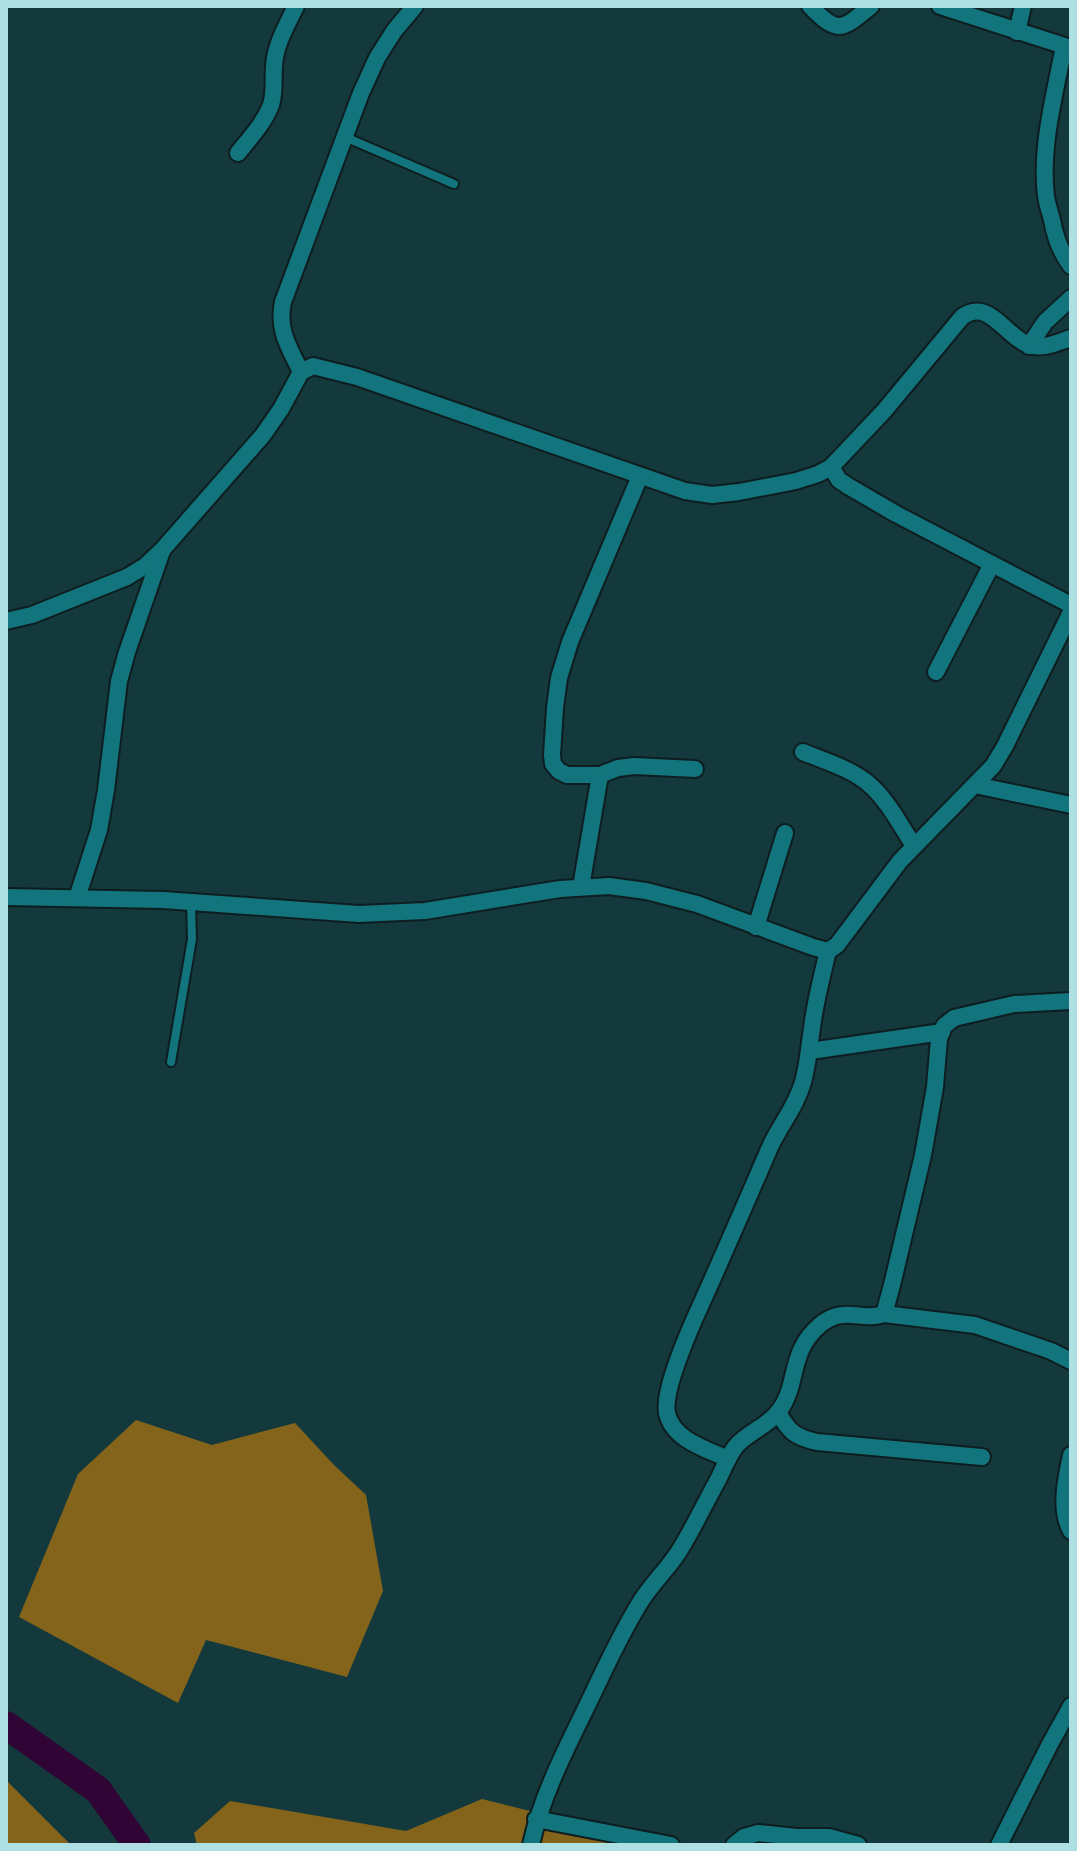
<svg xmlns="http://www.w3.org/2000/svg" width="1077" height="1851" font-family="Commissioner,sans-serif">
<style>
.forest{fill:#84641b}
.lines{fill:none;stroke-linecap:round;stroke-linejoin:round}
.river{stroke:#300536;stroke-width:28}
.service-casing{stroke:#0e1d1f;stroke-width:12}
.minor-casing{stroke:#0e1d1f;stroke-width:20}
.service{stroke:#12747c;stroke-width:8}
.minor{stroke:#12747c;stroke-width:16}
</style>
<rect width="100%" height="100%" fill="#14393c"/>
<g class="forest">
<path d="M136 1420 212 1445 295 1423 334 1465 366 1495 383 1591 347 1677 206 1640 178 1703 19 1617 78 1474Z"/>
<path d="M6 1780 71 1845H6Z"/>
<path d="M482 1799 636 1838V1845H197L194 1833 230 1801 406 1831Z"/>
</g>
<g class="lines">
<path class="river" d="M6 1725 98 1790 137 1845"/>
<defs>
<g id="service">
<path d="M345 137 454 184"/>
<path d="M171 1062 192 939 191 902"/>
</g>
<g id="minor">
<path d="M810 6C838 35 842 30 871 6"/>
<path d="M940 6 1071 48"/>
<path d="M1017 32 1023 6"/>
<path d="M1064 46C1055 94 1040 147 1046 196 1047 204 1050 212 1052 220 1055 237 1061 253 1071 266"/>
<path d="M238 153C250 138 264 123 271 105 275 92 273 79 274 66 275 45 287 25 296 6"/>
<path d="M1029 346 1045 322 1071 298"/>
<path d="M301 372C289 347 277 330 283 302L361 93 377 58 394 31 415 6"/>
<path d="M831 467 839 480 848 486 896 514 1071 605"/>
<path d="M640 476 570 642 559 678 555 708 552 755 553 764 559 771 567 775H600L618 768 634 766 695 769"/>
<path d="M6 621 32 615 127 577 145 566 163 549 263 435 281 409 301 372 313 366 357 377 685 491 712 495 739 492 796 481 818 474 831 467 884 411 962 317C990 296 1007 341 1033 346 1047 348 1058 342 1071 338"/>
<path d="M936 672 992 564"/>
<path d="M803 752C825 761 852 769 870 785 888 801 901 826 914 846"/>
<path d="M975 785 1071 805"/>
<path d="M581 887 600 775"/>
<path d="M6 897 163 900 359 914 425 911 560 889 609 886 646 891 697 904 813 947 828 951 837 945 900 861 993 766 1005 746 1071 612"/>
<path d="M77 898 99 830 106 790 119 681 127 652 162 551"/>
<path d="M756 927 785 833"/>
<path d="M810 1051 942 1032"/>
<path d="M884 1314 975 1325 1051 1351 1071 1361"/>
<path d="M778 1412C789 1432 795 1437 817 1442L982 1457"/>
<path d="M1071 1455C1066 1478 1059 1510 1071 1531"/>
<path d="M728 1459C706 1449 673 1440 667 1413 663 1392 685 1341 694 1320 720 1263 745 1205 770 1147 780 1125 796 1107 803 1082 808 1064 809 1047 812 1028 815 1002 822 976 828 951"/>
<path d="M536 1819 671 1845"/>
<path d="M531 1845C541 1798 564 1753 585 1710 603 1673 619 1636 641 1601 653 1582 670 1567 681 1548 695 1525 706 1501 719 1478 724 1467 729 1455 736 1446 748 1432 768 1426 779 1411 799 1385 788 1352 820 1325 843 1305 862 1322 884 1314L892 1285 923 1155 935 1087 939 1039 944 1026 954 1018 1014 1004 1071 1001"/>
<path d="M734 1845 744 1837 758 1833 797 1837H829L858 1845"/>
<path d="M999 1845 1050 1744 1071 1706"/>
</g>
</defs>
<use href="#service" class="service-casing"/>
<use href="#minor" class="minor-casing"/>
<use href="#service" class="service"/>
<use href="#minor" class="minor"/>
</g>
<rect width="1077" height="1851" fill="none" stroke="#addfe3" stroke-width="16"/>
</svg>
